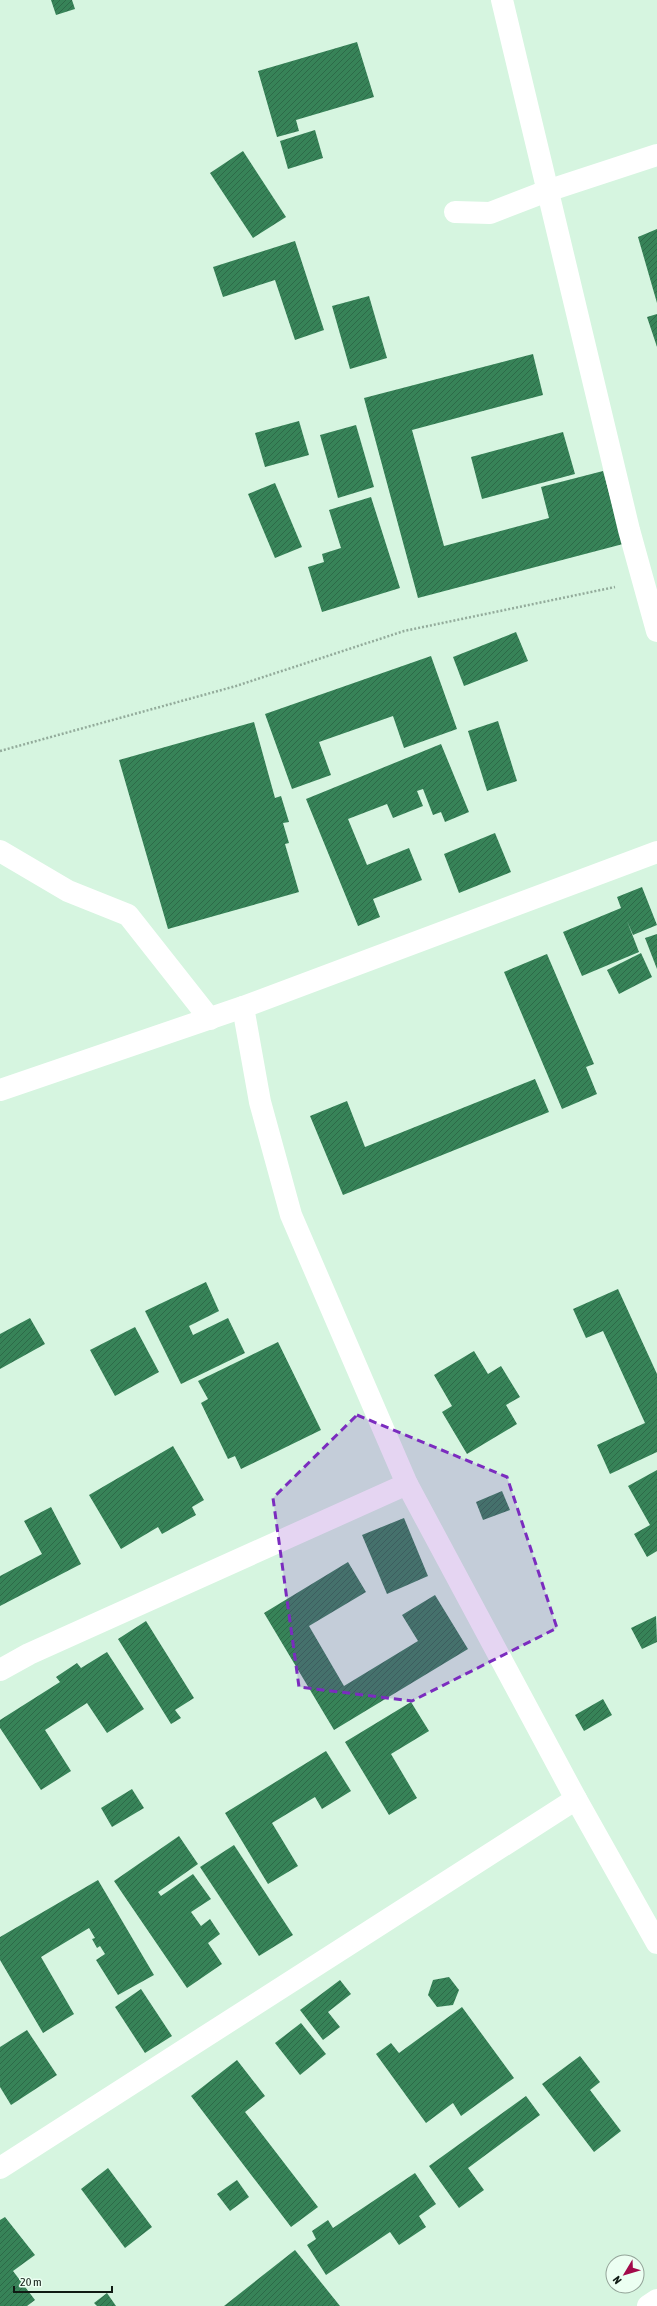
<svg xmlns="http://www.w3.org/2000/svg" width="657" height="2306" font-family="'Asap Condensed',sans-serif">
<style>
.building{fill:url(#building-hatch)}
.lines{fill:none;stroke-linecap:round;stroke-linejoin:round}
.path{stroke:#93ab9b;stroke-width:2.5;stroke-dasharray:2 2;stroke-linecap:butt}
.minor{stroke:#fff;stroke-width:22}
.marked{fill:#7b2cbf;fill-opacity:0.2;stroke:#7b2cbf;stroke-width:3;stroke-dasharray:8 5;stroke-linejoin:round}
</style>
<defs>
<pattern id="building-hatch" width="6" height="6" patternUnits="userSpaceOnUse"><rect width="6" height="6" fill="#378358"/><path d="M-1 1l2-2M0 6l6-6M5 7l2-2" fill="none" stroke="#2d6a48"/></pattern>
</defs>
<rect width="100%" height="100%" fill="#d6f5e0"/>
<g class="building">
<path d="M51 0H72L75 9 56 15Z"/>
<path d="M357 42 374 97 296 120 299 131 277 137 258 71Z"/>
<path d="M315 130 323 158 288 169 280 141Z"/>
<path d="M243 151 286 217 253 238 210 173Z"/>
<path d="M657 229V303L638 237Z"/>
<path d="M295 241 324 330 295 340 275 280 223 297 213 267Z"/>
<path d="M369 296 387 358 350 369 332 306Z"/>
<path d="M657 314V347L647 317Z"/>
<path d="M533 354 543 395 412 430 444 546 549 518 541 487 603 471 623 544 418 598 364 398Z"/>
<path d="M299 421 309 455 265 467 255 433Z"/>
<path d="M356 425 374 487 338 498 320 435Z"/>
<path d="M563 432 575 474 482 499 471 457Z"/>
<path d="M275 483 302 547 275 558 248 494Z"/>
<path d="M371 497 400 588 322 612 308 567 324 562 322 554 341 548 329 510Z"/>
<path d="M516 632 528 661 464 686 453 657Z"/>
<path d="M431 656 457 729 404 748 393 716 319 742 331 775 292 789 265 714Z"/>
<path d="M498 721 517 781 487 791 468 731Z"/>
<path d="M254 722 275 798 281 796 289 822 283 823 289 843 285 844 299 892 168 929 119 760Z"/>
<path d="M441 744 469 812 445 822 441 812 433 815 423 789 417 791 423 806 393 818 387 804 348 819 367 865 409 848 422 880 373 899 380 917 358 926 306 799Z"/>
<path d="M495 833 511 872 459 893 444 854Z"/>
<path d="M642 887 657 925 633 935 627 921 639 952 582 976 563 932 621 908 617 897Z"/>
<path d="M657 934V969L645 938Z"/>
<path d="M641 953 652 977 619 994 607 970Z"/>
<path d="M547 954 594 1064 586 1067 597 1094 562 1109 504 972Z"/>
<path d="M535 1079 549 1112 343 1195 310 1116 347 1101 365 1147Z"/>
<path d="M206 1282 219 1311 189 1326 193 1335 228 1318 245 1353 181 1384 145 1311Z"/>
<path d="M618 1289 657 1374V1452L610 1474 597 1445 645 1423 603 1331 586 1338 573 1309Z"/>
<path d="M30 1318 45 1344 0 1369V1334Z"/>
<path d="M135 1327 159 1372 115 1396 90 1350Z"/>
<path d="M278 1342 321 1430 241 1469 235 1456 228 1459 201 1403 208 1399 198 1381Z"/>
<path d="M474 1351 488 1374 501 1366 520 1397 506 1405 517 1424 467 1454 442 1412 452 1406 434 1375Z"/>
<path d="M173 1446 204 1500 192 1507 196 1515 162 1534 158 1527 121 1549 89 1495Z"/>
<path d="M657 1470V1551L647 1557 634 1534 650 1525 628 1486Z"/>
<path d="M502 1491 510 1510 483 1520 476 1502Z"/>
<path d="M51 1507 81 1564 0 1606V1576L42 1554 24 1521Z"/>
<path d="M404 1518 428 1576 387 1594 362 1535Z"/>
<path d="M348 1562 366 1592 309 1626 344 1686 418 1641 402 1615 435 1595 468 1649 334 1730 264 1613Z"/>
<path d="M656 1616 657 1642 642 1649 631 1628Z"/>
<path d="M146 1621 194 1698 175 1710 181 1718 171 1724 118 1639Z"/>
<path d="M107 1652 144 1709 107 1733 87 1703 45 1730 71 1771 41 1790 0 1728V1720L60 1682 56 1677 77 1663 81 1668Z"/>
<path d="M603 1699 612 1715 584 1731 575 1715Z"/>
<path d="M411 1702 429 1731 391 1754 417 1798 389 1815 345 1742Z"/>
<path d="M326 1751 351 1791 322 1809 315 1797 272 1823 298 1866 268 1884 225 1813Z"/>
<path d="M132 1789 144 1808 112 1827 101 1808Z"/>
<path d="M179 1836 198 1864 158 1892 161 1896 193 1874 211 1899 191 1912 201 1926 210 1919 220 1934 208 1943 222 1964 187 1988 114 1881Z"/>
<path d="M234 1845 293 1935 259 1956 200 1867Z"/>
<path d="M98 1880 154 1975 118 1995 96 1960 105 1954 100 1946 97 1948 92 1939 95 1938 89 1928 41 1957 74 2014 43 2033 0 1960V1937Z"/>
<path d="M449 1977 459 1990 453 2005 437 2007 428 1995 433 1980Z"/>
<path d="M340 1980 351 1994 328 2012 340 2027 323 2040 300 2010Z"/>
<path d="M141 1989 172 2036 145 2053 115 2007Z"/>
<path d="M462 2007 514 2078 461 2116 453 2103 426 2123 376 2054 391 2043 399 2053Z"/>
<path d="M301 2023 326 2054 300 2075 275 2043Z"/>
<path d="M27 2030 57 2075 11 2105 0 2087V2047Z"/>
<path d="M580 2056 600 2082 590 2090 621 2131 594 2152 542 2084Z"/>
<path d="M237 2060 265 2096 245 2112 318 2207 291 2227 191 2096Z"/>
<path d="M526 2096 540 2115 468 2168 484 2190 459 2208 429 2166Z"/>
<path d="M108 2168 152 2227 125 2248 81 2189Z"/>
<path d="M415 2173 436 2204 419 2216 426 2227 399 2245 390 2232 326 2275 307 2245 316 2239 312 2231 328 2220 333 2228Z"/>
<path d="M237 2180 249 2197 230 2211 217 2194Z"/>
<path d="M5 2217 35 2255 13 2271 35 2300 27 2306H0V2220Z"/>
<path d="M295 2250 340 2306H224Z"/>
<path d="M107 2293 116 2306H97L94 2303Z"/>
</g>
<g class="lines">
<path class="path" d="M0 751 236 686 404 631 615 587"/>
<g class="minor">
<path d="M502 0 629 530 657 631"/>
<path d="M455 212 490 213 547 191 657 155"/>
<path d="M0 851 68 891 128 915 210 1019"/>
<path d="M657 852 243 1007 260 1102 291 1215 407 1484 576 1799 657 1943"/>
<path d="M0 1090 243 1007"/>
<path d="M0 1670 29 1654 407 1484"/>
<path d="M0 2168 576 1799"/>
<path d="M648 2306 657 2300"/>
</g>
</g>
<path class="marked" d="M357 1415 507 1477 557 1628 412 1701 299 1687 273 1498Z"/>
<g transform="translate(625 2274) rotate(232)"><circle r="19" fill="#ecfff2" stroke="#94a499"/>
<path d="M0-3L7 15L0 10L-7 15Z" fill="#a20b4a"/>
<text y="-6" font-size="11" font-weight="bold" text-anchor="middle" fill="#101b14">N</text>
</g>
<path d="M14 2286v6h98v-6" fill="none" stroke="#101b14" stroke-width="2"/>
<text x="20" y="2286" font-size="12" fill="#101b14" stroke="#ecfff2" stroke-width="3" paint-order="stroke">20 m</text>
</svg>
